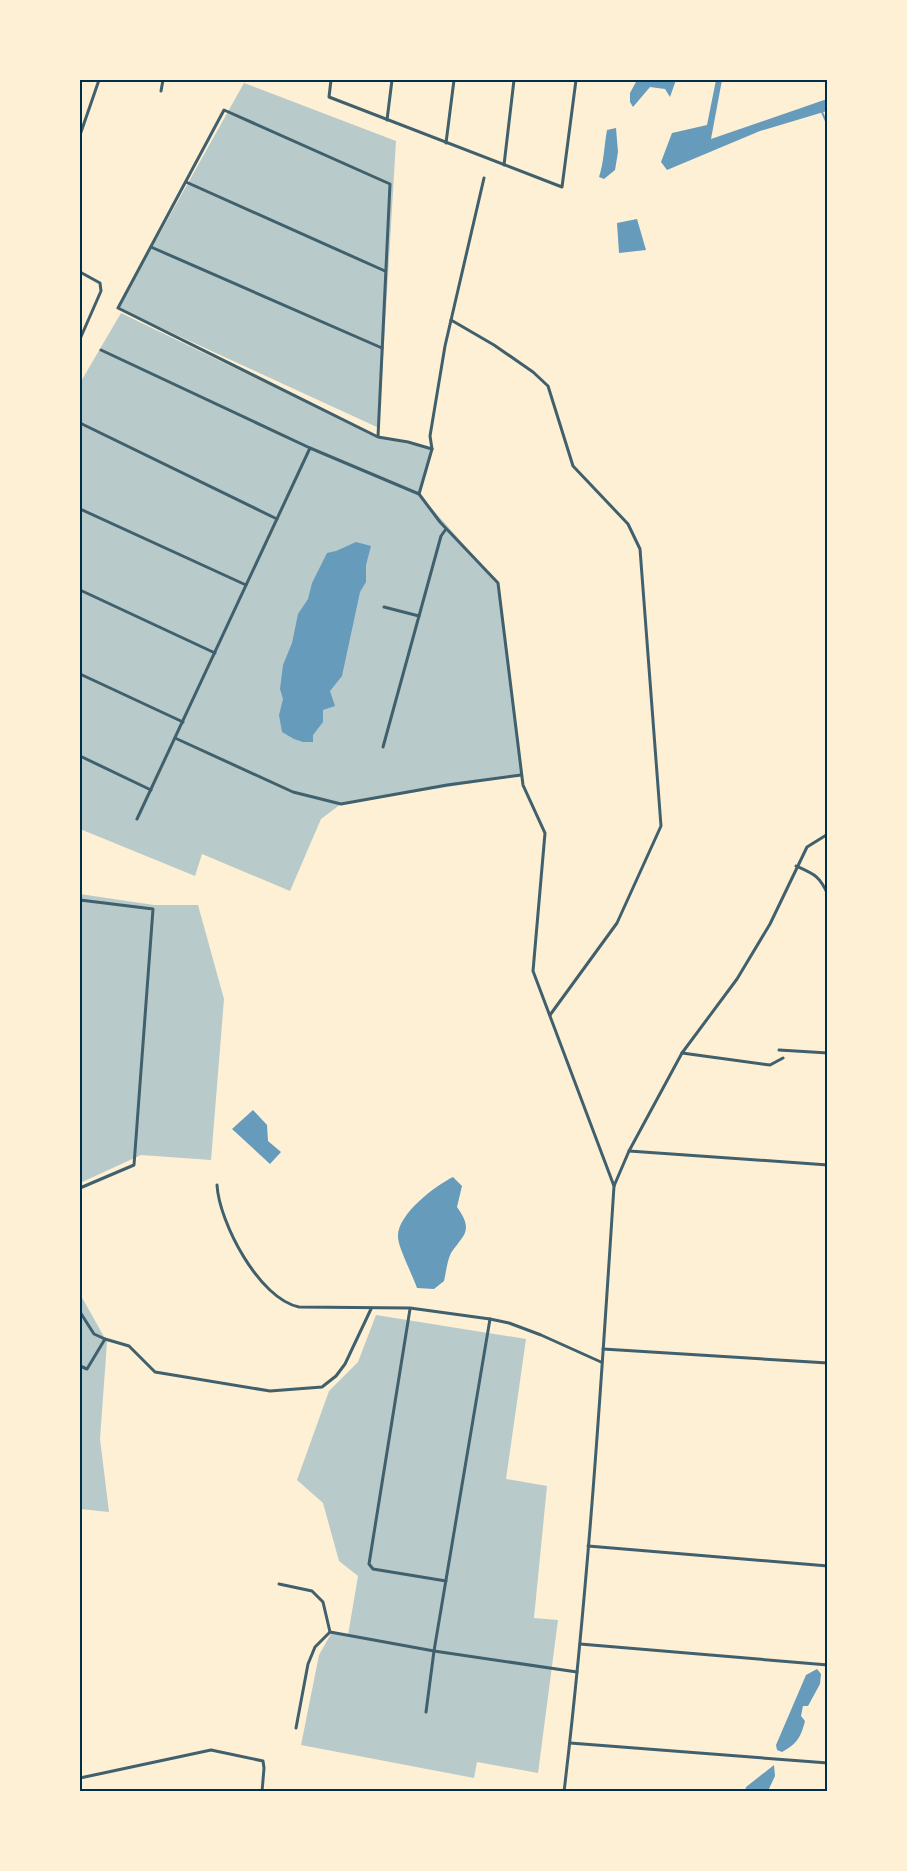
<svg xmlns="http://www.w3.org/2000/svg" width="907" height="1871" font-family="Rubik,sans-serif">
<style>
.green{fill:#b9caca}
.water{fill:#669bbc}
.lines{fill:none;stroke-linecap:round;stroke-linejoin:round}
.stream{stroke:#669bbc;stroke-width:2}
.minor{stroke:#3f606c;stroke-width:3}
.neatline{fill:none;stroke:#003049;stroke-width:2}
</style>
<rect width="100%" height="100%" fill="#fdf0d5"/>
<g class="green">
<path d="M244 83 396 141 379 428 118 308Z"/>
<path d="M121 313 378 437 432 449 419 494 498 583 522 775 341 804 321 819 290 891 202 854 195 876 80 829V383Z"/>
<path d="M80 894 154 905H198L224 999 211 1160 141 1155 80 1183Z"/>
<path d="M80 1294 107 1342 100 1439 109 1512 80 1509Z"/>
<path d="M376 1315 526 1339 506 1479 547 1486 534 1618 558 1620 538 1773 477 1762 474 1778 301 1745 319 1655 332 1632 348 1635 358 1576 339 1561 323 1503 297 1480 329 1391 358 1362Z"/>
</g>
<g class="water">
<path d="M637 80H676L670 97 665 89 650 87 633 107 630 102V93Z"/>
<path d="M716 80H722L711 139 827 99V111L760 131 667 170 661 162 672 133 707 125Z"/>
<path d="M616 128 618 152 615 170 604 179 599 177C604 162 604 146 607 130Z"/>
<path d="M637 219 646 250 619 253 617 223Z"/>
<path d="M356 542 371 546 366 565V582L360 592 342 676 330 691 335 706 323 710V722L313 735V742H303L294 739 282 732 279 715 283 699 280 689 283 665 292 643 298 614 308 599 312 583 327 553 336 551Z"/>
<path d="M253 1110 267 1125 268 1141 281 1152 270 1164 232 1129Z"/>
<path d="M453 1177 462 1186 457 1207C474 1231 464 1234 451 1253 447 1261 446 1273 444 1281L434 1289 417 1288C413 1276 399 1249 398 1238 396 1215 435 1186 453 1177Z"/>
<path d="M817 1669 821 1674 820 1684 808 1706H803L801 1716 805 1721C801 1737 797 1744 782 1752L777 1750 776 1745 806 1675Z"/>
<path d="M774 1765 775 1776 768 1791H745L746 1787Z"/>
</g>
<g class="lines">
<path class="stream" d="M821 110 826 121"/>
<g class="minor">
<path d="M331 80 329 97 562 187 576 80"/>
<path d="M161 91 163 80"/>
<path d="M387 120 392 80"/>
<path d="M80 135 99 80"/>
<path d="M446 143 454 80"/>
<path d="M504 165 514 80"/>
<path d="M186 182 385 271"/>
<path d="M151 247 382 348"/>
<path d="M80 272 100 283 101 291 80 339"/>
<path d="M451 320 494 345 533 372 548 386 573 466 628 524 640 549 661 826 617 923 550 1015"/>
<path d="M101 350 310 448 419 494 440 522 498 583 523 785 545 833 533 971 614 1186"/>
<path d="M80 423 277 519"/>
<path d="M378 437 390 184 224 110 118 308 378 437 408 442 432 449 419 494"/>
<path d="M432 449 430 436 445 346 484 178"/>
<path d="M80 509 246 585"/>
<path d="M80 590 215 653"/>
<path d="M384 607 419 616"/>
<path d="M80 674 183 722"/>
<path d="M175 738 293 792 341 804 447 785 521 775"/>
<path d="M383 747 441 536 446 529"/>
<path d="M80 756 151 790"/>
<path d="M137 819 310 448"/>
<path d="M796 866C814 874 820 876 828 895"/>
<path d="M80 900 153 909 134 1165 80 1188"/>
<path d="M779 1050 828 1053"/>
<path d="M682 1053 770 1065 783 1058"/>
<path d="M629 1151 828 1165"/>
<path d="M217 1185C219 1222 259 1299 299 1307L410 1308 490 1319 509 1323 541 1335 601 1362"/>
<path d="M828 1250V1257"/>
<path d="M410 1309 369 1564 373 1569 446 1581"/>
<path d="M80 1312 94 1334 105 1339"/>
<path d="M603 1349 828 1363"/>
<path d="M80 1366 87 1369 105 1339 129 1346 155 1372 270 1391 322 1387 336 1376 345 1364 371 1309"/>
<path d="M588 1546 828 1566"/>
<path d="M279 1584 312 1591 323 1602 330 1632 434 1651 577 1672"/>
<path d="M580 1644 828 1665"/>
<path d="M426 1712 434 1651 490 1319"/>
<path d="M296 1728 308 1664 315 1647 330 1632"/>
<path d="M570 1743 828 1763"/>
<path d="M80 1778 211 1750 263 1761 264 1768 262 1792"/>
<path d="M564 1792C588 1590 601 1388 614 1186L629 1151 682 1053 737 979 770 924 807 847 828 834"/>
</g>
</g>
<rect width="907" height="1871" fill="none" stroke="#fdf0d5" stroke-width="162"/>
<rect x="81" y="81" width="745" height="1709" class="neatline"/>
</svg>
